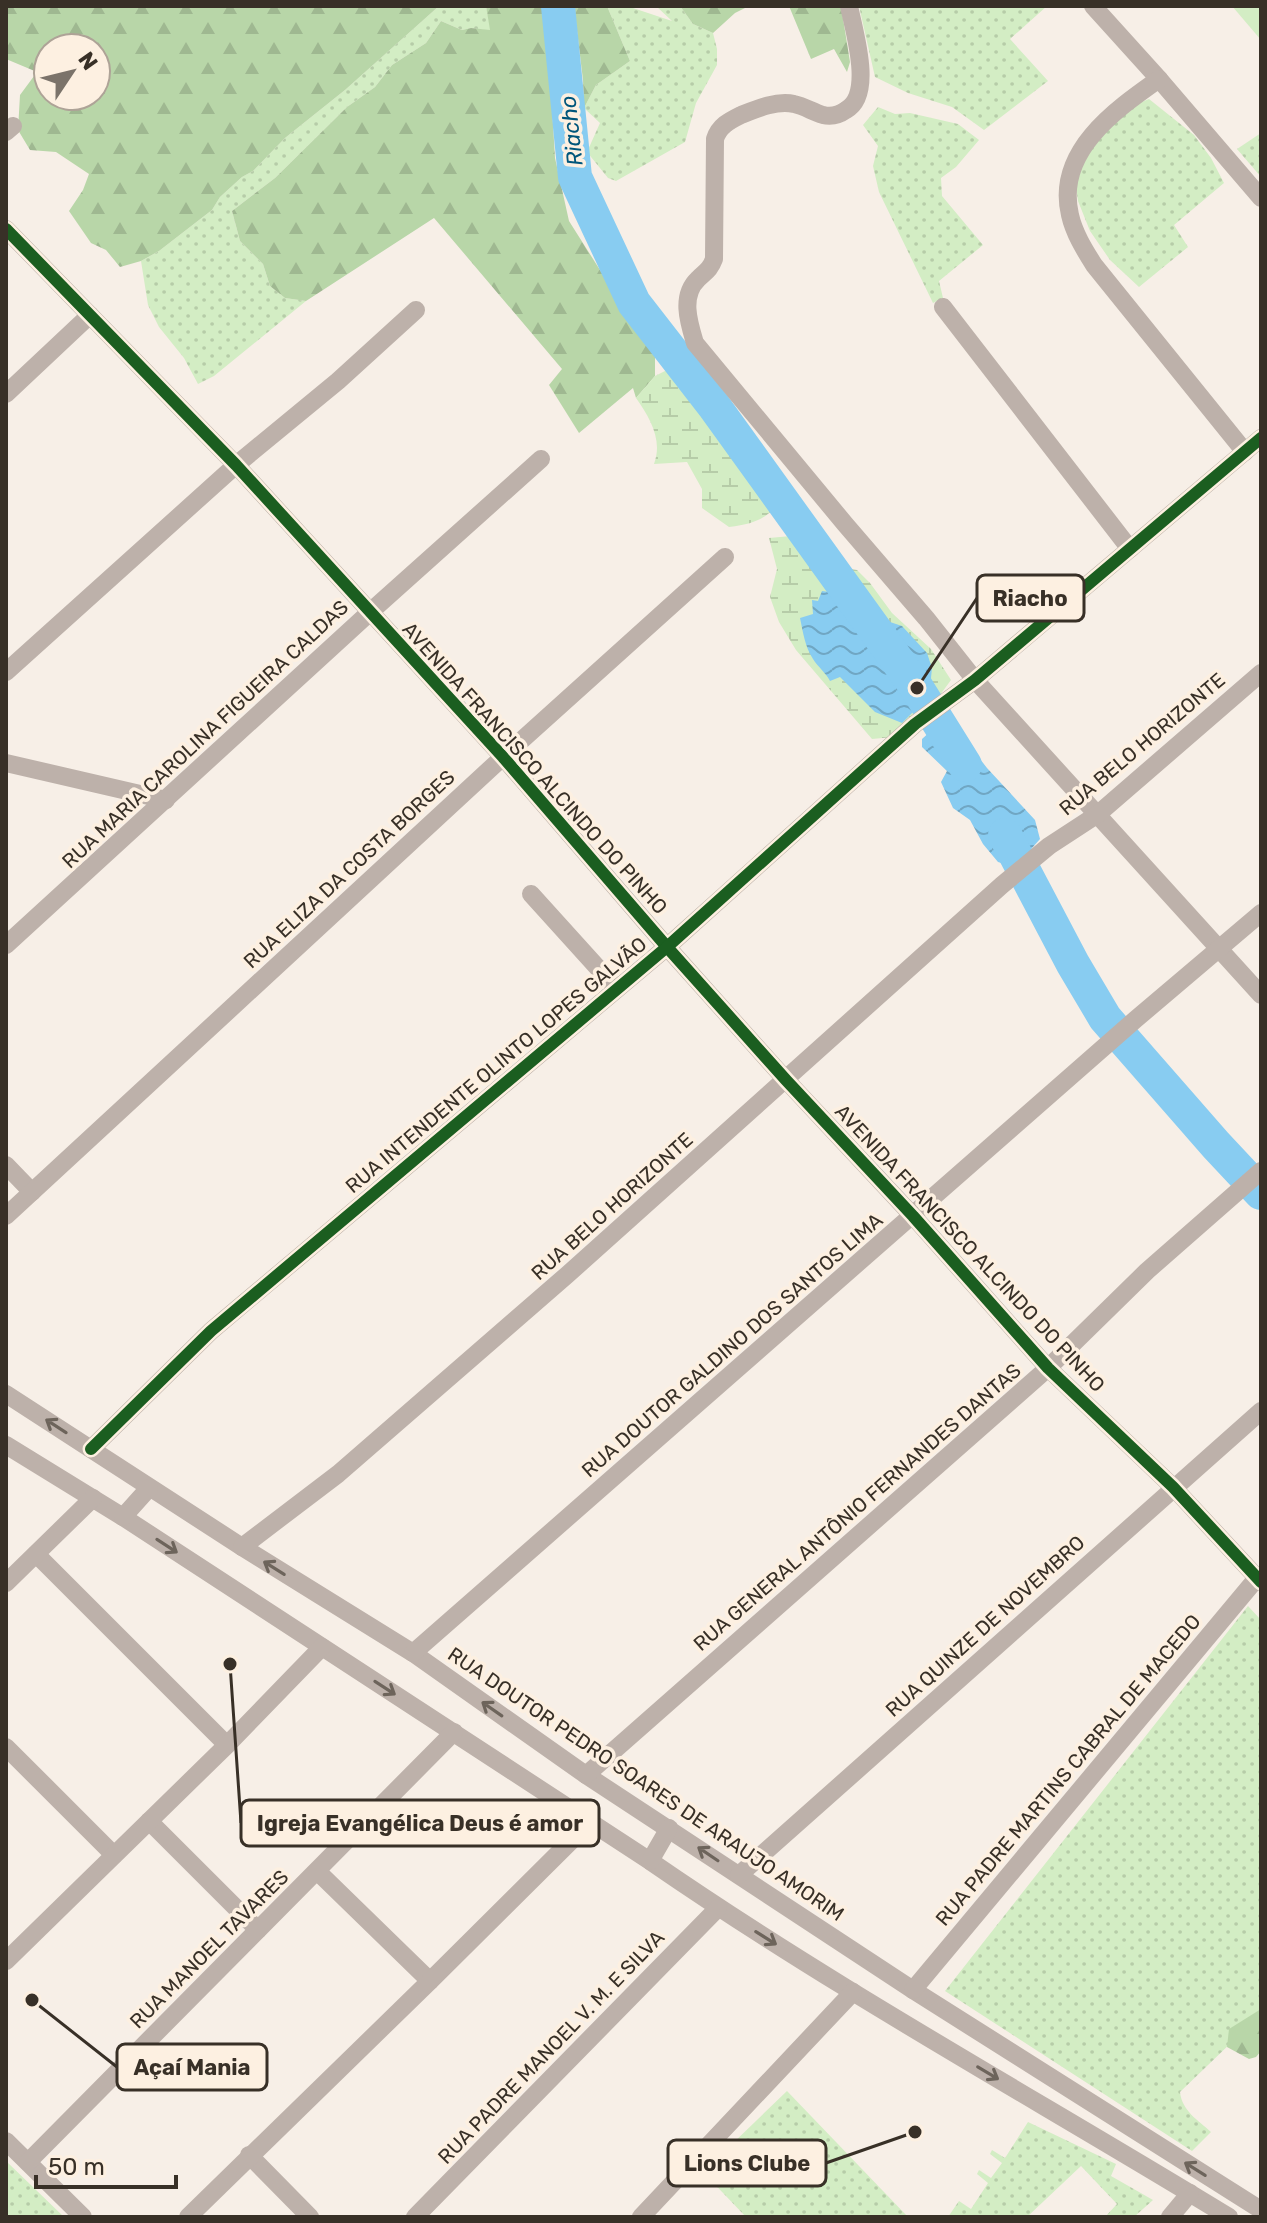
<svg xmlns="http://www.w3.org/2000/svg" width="1267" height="2223" font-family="Rubik,sans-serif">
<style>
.grass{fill:url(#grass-dots)}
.forest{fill:url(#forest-firs);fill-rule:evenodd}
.wetland{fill:url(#wetland-marsh)}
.garden{fill:#d3edc4}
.water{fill:url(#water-waves)}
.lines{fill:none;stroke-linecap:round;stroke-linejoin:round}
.river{stroke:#88ccf1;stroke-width:34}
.minor{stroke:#bdb1aa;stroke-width:18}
.cycleway-casing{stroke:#fdf0e1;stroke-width:17}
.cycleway{stroke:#1b5e20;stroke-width:12}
.oneway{stroke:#6d645b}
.labels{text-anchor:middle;stroke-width:7;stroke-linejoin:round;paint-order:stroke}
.street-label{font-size:20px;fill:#383027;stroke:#fdf0e1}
.water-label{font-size:22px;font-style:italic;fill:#00567b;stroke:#fdf0e1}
.leader{fill:none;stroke:#383027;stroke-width:3}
.callout-dot{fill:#383027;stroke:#fdf0e1;stroke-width:3}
.callout{fill:#fdf0e1;stroke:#383027;stroke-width:3}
.callout-label{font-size:22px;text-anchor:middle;font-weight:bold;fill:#383027}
</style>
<defs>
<pattern id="grass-dots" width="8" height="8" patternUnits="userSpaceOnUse" patternTransform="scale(2)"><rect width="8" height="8" fill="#d3edc4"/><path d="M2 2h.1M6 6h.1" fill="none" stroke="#b6cca8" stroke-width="1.8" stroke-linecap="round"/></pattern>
<pattern id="forest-firs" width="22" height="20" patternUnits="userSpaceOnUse" patternTransform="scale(2)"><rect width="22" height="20" fill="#b8d6a8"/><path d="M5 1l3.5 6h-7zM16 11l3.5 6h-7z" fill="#9fb891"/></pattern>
<pattern id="wetland-marsh" width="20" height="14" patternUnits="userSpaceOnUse" patternTransform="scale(2)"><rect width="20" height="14" fill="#d3edc4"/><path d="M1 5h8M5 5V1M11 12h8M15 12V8" fill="none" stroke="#b6cca8"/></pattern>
<pattern id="water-waves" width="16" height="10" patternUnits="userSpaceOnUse" patternTransform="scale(2)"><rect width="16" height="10" fill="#88ccf1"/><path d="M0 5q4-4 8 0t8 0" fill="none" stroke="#70a6c3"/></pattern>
</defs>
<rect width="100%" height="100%" fill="#f7efe7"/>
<g class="grass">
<path d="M439 6H486L491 31 471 28 462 30 441 21 426 43 392 65 375 87 347 107 275 178 232 211 240 241 263 264 270 286 285 298 306 301 214 376 198 384 184 358 159 327 148 305 141 261 159 251 212 210 220 197 242 177 253 171 285 138 345 90Z"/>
<path d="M607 6H627L672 21 656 6H680L693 24 713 33 717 49V65L696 103 685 142 616 181 608 178 587 152 600 123 584 108 596 85 630 61Z"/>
<path d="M859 6H1047L1010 39 1048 81 984 130 952 107 908 93 875 77Z"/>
<path d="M1149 99 1194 135 1211 158 1224 183 1174 225 1188 247 1139 287 1110 260 1090 231 1078 201 1075 180 1100 133 1134 105Z"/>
<path d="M878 107 895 114 910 113 958 124 979 140 956 167 941 178 942 196 983 245 939 281 943 298 933 303 879 192 873 166 878 146 863 125Z"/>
<path d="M1261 133V177L1237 149Z"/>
<path d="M1248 1606 1261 1620V2014L1180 2092C1182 2111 1198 2120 1211 2132L1192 2151 945 1991Z"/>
<path d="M787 2091 908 2217H746L703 2172Z"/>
<path d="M1028 2122 1116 2164 1111 2176 1153 2200 1134 2217H1105L1117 2204 1081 2166 1027 2217H948L959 2201 971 2209 988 2183 977 2174 979 2170 991 2178 1002 2163 990 2154 992 2150 1005 2158Z"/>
<path d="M6 2161 64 2217H6Z"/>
</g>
<g class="forest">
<path d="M6 6H439L345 90 285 138 253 171 242 177 220 197 212 210 159 251 141 261 120 267 106 250 91 243 69 211 83 190 89 174 56 152 30 150 18 130 20 95 37 72 6 59ZM48 48H96V96H48Z"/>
<path d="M486 6H546L555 158 569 221 655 357V376L636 398 633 388 579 433 549 385 562 369 434 218 306 301 285 298 270 286 263 264 240 241 232 211 275 178 347 107 375 87 392 65 426 43 441 21 462 30 471 28 490 30Z"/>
<path d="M574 6H607L630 61 596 85 584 108 583 80Z"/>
<path d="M680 6H749L735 13 713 33 693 24Z"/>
<path d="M789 6H841L850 62 847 72 834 49 811 59Z"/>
<path d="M1261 2009V2051L1256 2057 1249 2059 1227 2047 1229 2029Z"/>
</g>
<g class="wetland">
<path d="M689 359 706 378 792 489C770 514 764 523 729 527L702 508V489L687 462 654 464C663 440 650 418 636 398L655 376Z"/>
<path d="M791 536 813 563 857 570 870 583 892 613 931 649 951 680 940 695 893 737 872 739 796 650 779 622 770 597 777 569 769 538Z"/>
</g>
<path class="garden" d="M1232 6H1261V40Z"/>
<g class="water">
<path d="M822 591 844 594 871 609 877 618 883 614 890 622 902 626 927 653 932 668 930 688 917 708 902 723 875 712 840 677 830 681C826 673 818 667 813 659 805 647 803 632 800 618L813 614 812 600 818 601Z"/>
<path d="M945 725 960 733 987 768 1035 820 1040 839 1025 856 1011 866 998 862 983 844 970 820 953 808 941 782 947 771 922 747V739L932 730Z"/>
</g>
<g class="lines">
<g class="river">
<path d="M558 6 575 177 634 303 714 406 917 688 965 765"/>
<path d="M1005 835 1073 964 1105 1018 1216 1145 1261 1193"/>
</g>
<g class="minor">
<path d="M849 6C854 31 874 95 846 110 839 115 831 117 823 115 813 112 804 106 794 104 777 100 756 109 741 115 729 121 719 126 715 139L714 259C710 270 705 272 698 279 680 296 689 323 695 343L845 524 926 618 975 680 1261 995"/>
<path d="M1093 6 1159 79 1261 198"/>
<path d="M1159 79C1115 110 1055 152 1070 215 1074 233 1084 249 1094 265L1245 452"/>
<path d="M6 132 13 126"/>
<path d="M6 229 236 465 503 757 667 947 786 1080 913 1216 1048 1368 1173 1487 1261 1582"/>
<path d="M943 307 1130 549"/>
<path d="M6 394 90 315"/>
<path d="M6 672 236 465 338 381 416 310"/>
<path d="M6 763 166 800"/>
<path d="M531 894 616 988"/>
<path d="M6 945 369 613 541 459"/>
<path d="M6 1165 32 1192"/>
<path d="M6 1216 503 757 725 557"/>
<path d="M6 1394 242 1547 413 1653 586 1775 913 1990 1261 2210"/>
<path d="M6 1445 123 1517 650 1861C837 1990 1036 2099 1229 2217"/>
<path d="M91 1449 211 1331 667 947 915 724 975 680 1261 438"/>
<path d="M123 1517 149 1488"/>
<path d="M242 1547 338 1474 567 1275 1002 885 1049 846 1098 814 1261 673"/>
<path d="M36 1554 227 1745"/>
<path d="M6 1583 93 1498"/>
<path d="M413 1653 1136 1019 1261 913"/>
<path d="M6 1747 114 1855"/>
<path d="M586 1775 1048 1368 1147 1271 1261 1171"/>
<path d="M149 1821 258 1930"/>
<path d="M650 1861 669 1828"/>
<path d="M317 1871 430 1981"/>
<path d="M739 1875 1261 1411"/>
<path d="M6 1961 227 1745 322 1647"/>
<path d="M913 1990 1257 1578"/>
<path d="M6 2141 83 2217"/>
<path d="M249 2155 310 2217"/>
<path d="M28 2162 454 1732"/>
<path d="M188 2217 430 1981 590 1822"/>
<path d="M415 2217 718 1908"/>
<path d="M641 2217 853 1992"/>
<path d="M1170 2217 1190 2193"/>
</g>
<defs>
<g id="cycleway">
<path d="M6 229 236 465 503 757 667 947 786 1080 913 1216 1048 1368 1173 1487 1261 1582"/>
<path d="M91 1449 211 1331 667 947 915 724 975 680 1261 438"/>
</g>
</defs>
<use href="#cycleway" class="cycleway-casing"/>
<use href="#cycleway" class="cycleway"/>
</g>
<defs><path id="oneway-shaft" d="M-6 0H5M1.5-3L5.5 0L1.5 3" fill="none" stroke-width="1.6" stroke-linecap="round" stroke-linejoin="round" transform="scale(2)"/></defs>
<g class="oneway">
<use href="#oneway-shaft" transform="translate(56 1426) rotate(-147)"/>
<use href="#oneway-shaft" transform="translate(167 1546) rotate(33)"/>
<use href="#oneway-shaft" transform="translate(274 1568) rotate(-148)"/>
<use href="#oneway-shaft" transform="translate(385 1688) rotate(33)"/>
<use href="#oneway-shaft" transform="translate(492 1709) rotate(-145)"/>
<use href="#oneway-shaft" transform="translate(708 1854) rotate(-146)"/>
<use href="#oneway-shaft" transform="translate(766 1938) rotate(32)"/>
<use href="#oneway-shaft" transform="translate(988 2073) rotate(31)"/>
<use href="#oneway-shaft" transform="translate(1195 2169) rotate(-148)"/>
</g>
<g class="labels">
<g class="street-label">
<text transform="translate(205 734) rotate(-43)" y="7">RUA MARIA CAROLINA FIGUEIRA CALDAS</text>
<text transform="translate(1142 744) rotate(-40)" y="7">RUA BELO HORIZONTE</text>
<text transform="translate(535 768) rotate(48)" y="7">AVENIDA FRANCISCO ALCINDO DO PINHO</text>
<text transform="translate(349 869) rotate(-43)" y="7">RUA ELIZA DA COSTA BORGES</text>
<text transform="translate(496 1065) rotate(-40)" y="7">RUA INTENDENTE OLINTO LOPES GALVÃO</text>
<text transform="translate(612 1206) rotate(-42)" y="7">RUA BELO HORIZONTE</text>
<text transform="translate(970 1248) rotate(47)" y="7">AVENIDA FRANCISCO ALCINDO DO PINHO</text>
<text transform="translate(732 1345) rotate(-41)" y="7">RUA DOUTOR GALDINO DOS SANTOS LIMA</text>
<text transform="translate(857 1507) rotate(-41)" y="7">RUA GENERAL ANTÔNIO FERNANDES DANTAS</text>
<text transform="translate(985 1626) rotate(-42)" y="7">RUA QUINZE DE NOVEMBRO</text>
<text transform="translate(1068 1770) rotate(-50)" y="7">RUA PADRE MARTINS CABRAL DE MACEDO</text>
<text transform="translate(646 1784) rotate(34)" y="7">RUA DOUTOR PEDRO SOARES DE ARAUJO AMORIM</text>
<text transform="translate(209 1949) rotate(-45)" y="7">RUA MANOEL TAVARES</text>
<text transform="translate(551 2047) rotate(-46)" y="7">RUA PADRE MANOEL V. M. E SILVA</text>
</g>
<g class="water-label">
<text transform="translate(571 131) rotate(-96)" y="8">Riacho</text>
</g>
</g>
<path class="leader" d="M917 688L977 598M230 1664L241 1823M32 2000L117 2067M915 2132L826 2163"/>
<g class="callout-dot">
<circle cx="917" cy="688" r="8"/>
<circle cx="230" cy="1664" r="8"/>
<circle cx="32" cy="2000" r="8"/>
<circle cx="915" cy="2132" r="8"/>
</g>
<g class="callout">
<rect x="977" y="575" width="107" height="46" rx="8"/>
<rect x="241" y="1800" width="358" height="46" rx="8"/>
<rect x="117" y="2044" width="150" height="46" rx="8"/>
<rect x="668" y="2140" width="158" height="46" rx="8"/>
</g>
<g class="callout-label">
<text x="1030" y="606">Riacho</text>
<text x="420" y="1831">Igreja Evangélica Deus é amor</text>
<text x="192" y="2075">Açaí Mania</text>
<text x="747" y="2171">Lions Clube</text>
</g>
<rect width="1267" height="2223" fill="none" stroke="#383027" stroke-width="16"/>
<g transform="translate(72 72) rotate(55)"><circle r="38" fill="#fdf0e1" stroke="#aea397" stroke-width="2"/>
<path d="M0-6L14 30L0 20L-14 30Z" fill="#7b736a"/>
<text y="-12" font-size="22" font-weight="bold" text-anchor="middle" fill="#383027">N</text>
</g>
<path d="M36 2175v12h140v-12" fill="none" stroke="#383027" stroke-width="4"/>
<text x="48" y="2175" font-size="24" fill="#383027" stroke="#fdf0e1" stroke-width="6" paint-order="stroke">50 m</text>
</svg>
